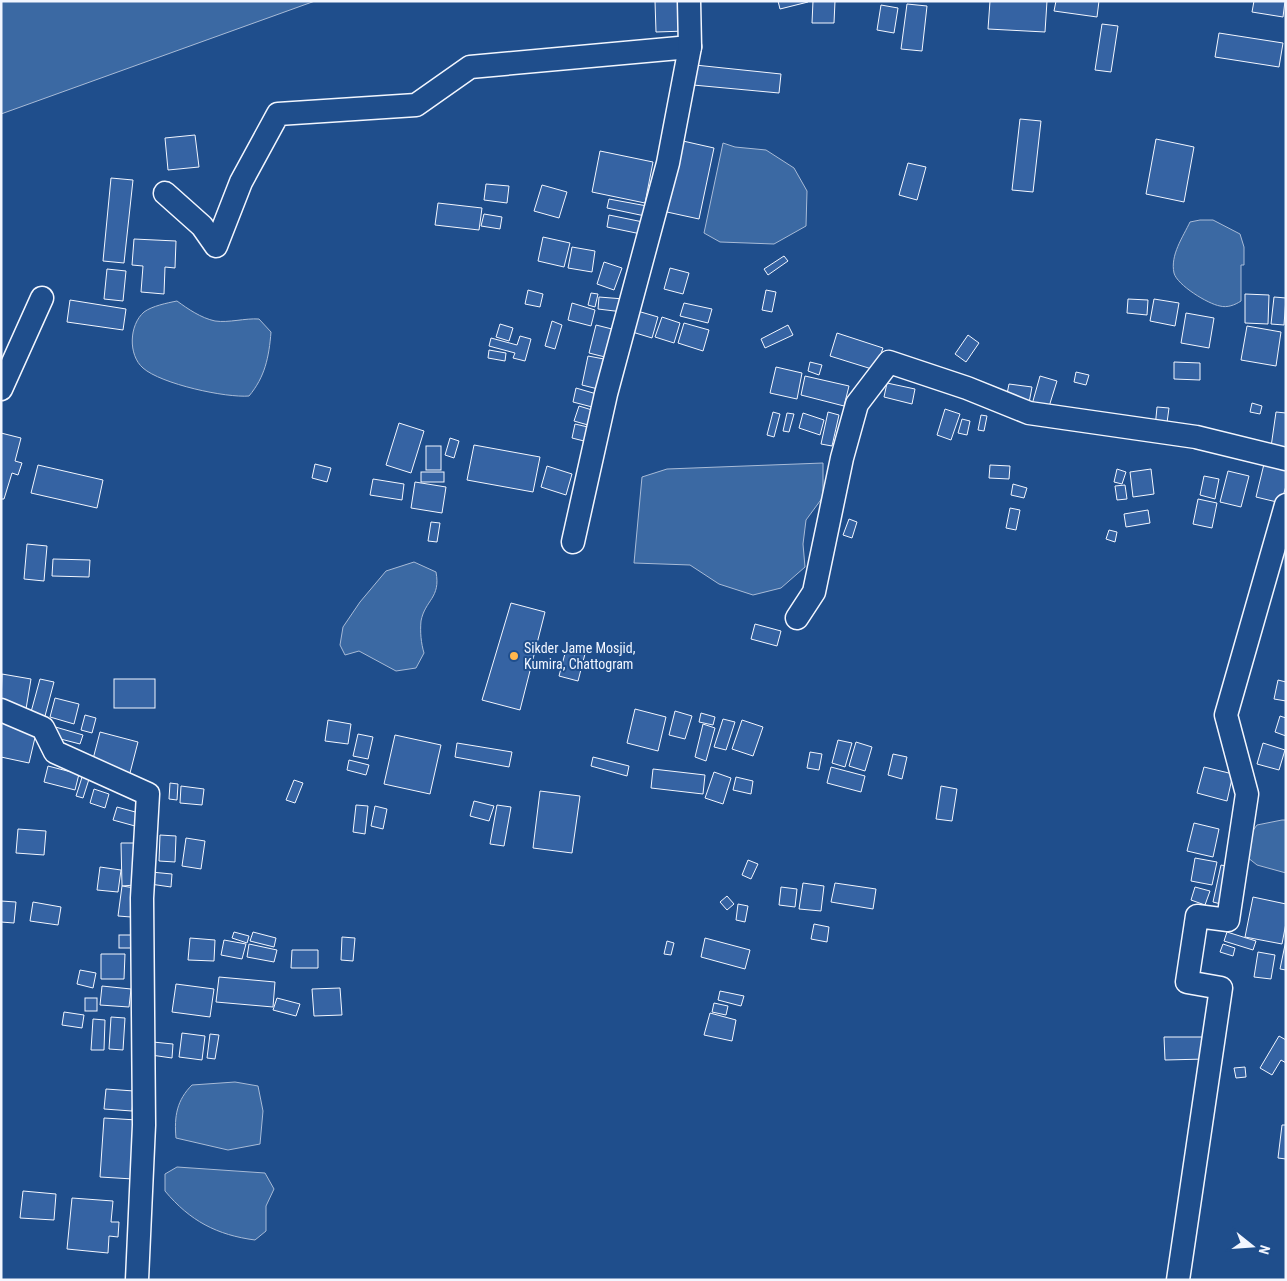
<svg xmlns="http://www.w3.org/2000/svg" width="1287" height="1281" font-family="'Roboto Condensed',sans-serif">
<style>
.water{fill:#3b69a3;stroke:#a8bbd7}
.building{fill:#3563a3;stroke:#f2f6ff}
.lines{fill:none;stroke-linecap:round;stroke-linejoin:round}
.minor-casing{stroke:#f2f6ff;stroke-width:25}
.minor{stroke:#1f4e8c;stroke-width:22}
.poi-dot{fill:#ffb74d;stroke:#1f4e8c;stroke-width:2}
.labels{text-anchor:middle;stroke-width:4;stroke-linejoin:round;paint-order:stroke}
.poi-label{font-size:14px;fill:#f2f6ff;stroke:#1f4e8c;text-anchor:start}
</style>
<rect width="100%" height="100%" fill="#1f4e8c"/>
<g class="water">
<path d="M1 1H315L1 114Z"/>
<path d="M723 143 735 147 766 150 794 168 807 191 806 226 774 244 720 242 704 233Z"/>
<path d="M1200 220H1213L1240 234 1244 247V265H1241V301C1235 305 1227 308 1220 306 1208 304 1177 285 1174 273 1170 255 1183 237 1190 222Z"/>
<path d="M177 301C188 309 201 318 215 321 229 323 245 318 259 319L271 332C269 357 265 377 249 396 226 398 161 384 143 368 128 355 129 325 144 312 152 306 167 303 177 301Z"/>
<path d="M823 463V497L806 520 803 544 805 567 781 588 753 595 719 584 690 565 634 563 642 477 667 469Z"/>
<path d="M414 562 436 572C441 598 425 600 421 621 420 632 421 643 424 653L416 668 396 671 359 651 345 655 340 645 343 627 360 602 386 571Z"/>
<path d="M1282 820H1286V873L1257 865 1247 857 1246 840 1257 825Z"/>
<path d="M235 1082 258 1086 263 1111 260 1144 228 1150 176 1138C174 1116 177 1100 192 1085Z"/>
<path d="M177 1167 265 1173 274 1189 266 1206V1231L255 1240C217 1235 190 1221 165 1191V1174Z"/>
</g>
<g class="building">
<path d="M655 1H685L686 31 656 32Z"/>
<path d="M778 1H808V2L780 9Z"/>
<path d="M813 1H835L834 23H812Z"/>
<path d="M990 1H1047L1045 32 988 29Z"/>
<path d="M1056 1H1099L1097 17 1054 11Z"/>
<path d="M1254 1H1285L1283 17 1252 12Z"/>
<path d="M907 4 927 6 922 51 901 49Z"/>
<path d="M881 5 898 8 894 33 877 30Z"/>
<path d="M1102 24 1118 26 1111 72 1095 70Z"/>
<path d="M1219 33 1283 43 1279 67 1215 57Z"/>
<path d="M695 65 781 74 779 93 693 85Z"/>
<path d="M1020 119 1041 121 1033 192 1012 190Z"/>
<path d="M195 135 199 167 168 170 165 138Z"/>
<path d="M1156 139 1194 147 1184 202 1146 194Z"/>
<path d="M683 141 714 148 699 219 667 212Z"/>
<path d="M600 151 653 162 645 203 592 192Z"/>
<path d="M908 163 926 167 917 200 899 195Z"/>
<path d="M111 178 133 180 124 263 103 261Z"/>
<path d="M486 184 509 186 507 203 484 200Z"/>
<path d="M542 185 567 192 559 218 534 211Z"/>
<path d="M609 199 647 206 645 216 607 208Z"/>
<path d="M438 203 482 208 479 230 435 225Z"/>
<path d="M484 214 502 217 500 229 481 226Z"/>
<path d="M609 215 643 222 641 234 607 227Z"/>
<path d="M543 237 570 243 564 267 538 261Z"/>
<path d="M134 239 176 241 175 268 165 267 164 294 141 292 143 266 132 265Z"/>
<path d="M572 247 595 251 592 272 568 268Z"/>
<path d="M784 256 788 261 768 275 764 269Z"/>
<path d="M604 262 622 268 614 290 597 284Z"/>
<path d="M670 268 689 273 683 294 664 289Z"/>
<path d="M107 269 126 271 123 301 104 299Z"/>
<path d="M528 290 543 294 540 307 525 304Z"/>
<path d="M766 290 776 292 772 312 762 310Z"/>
<path d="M591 293 598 294 595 307 588 305Z"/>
<path d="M1245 294 1269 295 1268 324 1245 323Z"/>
<path d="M599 297 624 299 623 312 598 309Z"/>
<path d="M1274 297 1286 298 1284 325 1271 324Z"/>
<path d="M1128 299 1148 300 1147 315 1127 313Z"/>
<path d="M1154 299 1179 303 1175 326 1150 321Z"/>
<path d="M70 300 126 309 123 330 67 322Z"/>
<path d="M572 303 595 310 591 326 568 320Z"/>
<path d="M684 303 712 309 708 323 680 316Z"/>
<path d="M634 310 658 317 652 338 629 331Z"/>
<path d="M1186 313 1214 318 1209 348 1181 343Z"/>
<path d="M662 317 680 323 674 343 655 337Z"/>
<path d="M552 321 562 325 555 349 545 346Z"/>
<path d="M684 323 709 330 703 351 678 343Z"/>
<path d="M500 324 513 328 509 341 496 337Z"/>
<path d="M596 325 612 329 605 357 589 353Z"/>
<path d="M788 325 793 335 765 348 761 339Z"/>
<path d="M1247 326 1281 332 1276 366 1241 360Z"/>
<path d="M837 333 883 348 875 370 830 356Z"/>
<path d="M968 335 979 343 966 362 955 354Z"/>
<path d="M520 336 531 339 525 361 513 358 515 353 489 346 491 338 517 345Z"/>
<path d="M489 350 506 353 505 361 488 358Z"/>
<path d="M588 356 604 359 598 389 582 385Z"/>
<path d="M810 362 822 365 819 375 808 371Z"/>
<path d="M1174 362 1200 363V380L1174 379Z"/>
<path d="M776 367 802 373 797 399 770 393Z"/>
<path d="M1076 372 1089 375 1086 385 1074 382Z"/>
<path d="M805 376 849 386 844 406 801 395Z"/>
<path d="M1040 376 1057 381 1047 413 1031 408Z"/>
<path d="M887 383 915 389 912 404 884 397Z"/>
<path d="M1009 384 1032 387 1029 403 1006 399Z"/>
<path d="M576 388 600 395 596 408 573 402Z"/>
<path d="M1252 403 1262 406 1260 414 1250 412Z"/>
<path d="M579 406 592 410 588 425 574 421Z"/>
<path d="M1157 407 1169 408 1166 430 1155 428Z"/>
<path d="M945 409 960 414 951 440 937 435Z"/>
<path d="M773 412 780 414 774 437 767 435Z"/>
<path d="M828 412 839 415 832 446 821 444Z"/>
<path d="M1276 412 1286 413V449L1271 447Z"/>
<path d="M787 413 794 414 789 432 783 431Z"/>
<path d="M803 413 824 420 820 435 799 428Z"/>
<path d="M981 415 987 416 984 431 978 430Z"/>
<path d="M962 419 970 421 967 435 958 433Z"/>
<path d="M399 423 424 431 411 473 386 465Z"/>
<path d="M575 424 592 428 588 442 572 438Z"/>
<path d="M1 433 21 438 15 461 22 463 18 475 12 473 4 499H1Z"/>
<path d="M450 438 459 441 454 458 445 455Z"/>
<path d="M474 445 540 457 533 492 467 480Z"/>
<rect x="426" y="446" width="15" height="24"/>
<path d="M315 464 331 468 327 482 312 478Z"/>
<path d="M1264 464 1286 470V486L1281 503 1256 497Z"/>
<path d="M38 465 103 480 97 508 31 493Z"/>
<path d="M990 465 1010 466 1009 479 989 478Z"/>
<path d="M547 466 572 474 566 495 541 487Z"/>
<path d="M1117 469 1126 472 1122 484 1114 482Z"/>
<path d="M1151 469 1154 494 1133 497 1130 472Z"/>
<path d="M1228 471 1249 476 1241 507 1220 502Z"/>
<rect x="421" y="472" width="23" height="10"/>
<path d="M1204 476 1219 479 1215 499 1200 495Z"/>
<path d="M373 479 404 484 402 500 370 495Z"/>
<path d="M415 482 446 487 442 513 411 508Z"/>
<path d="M1013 484 1027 488 1024 498 1011 495Z"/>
<path d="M1125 485 1127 499 1117 500 1115 486Z"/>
<path d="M1198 499 1217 503 1212 528 1193 524Z"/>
<path d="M1010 508 1020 510 1016 530 1006 528Z"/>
<path d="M1148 510 1150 523 1126 527 1124 514Z"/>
<path d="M849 519 857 522 852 538 843 535Z"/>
<path d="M431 522 440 523 437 542 428 541Z"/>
<path d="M1109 530 1117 532 1115 542 1106 539Z"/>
<path d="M27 544 47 546 44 581 24 579Z"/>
<path d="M53 559 90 560 89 577 52 576Z"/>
<path d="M511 603 545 612 520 710 482 700Z"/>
<path d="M755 624 781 631 777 646 751 639Z"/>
<path d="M567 646 586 650 578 681 559 676Z"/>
<path d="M2 674 31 679 26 709 1 705Z"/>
<path d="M40 679 54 682 45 716 31 712Z"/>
<rect x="114" y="679" width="41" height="29"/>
<path d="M1278 680 1286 682V701L1274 699Z"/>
<path d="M55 698 79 704 74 724 50 717Z"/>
<path d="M635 709 666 717 658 751 627 743Z"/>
<path d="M675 711 692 716 685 739 669 735Z"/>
<path d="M701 713 715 717 713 725 699 722Z"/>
<path d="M85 715 96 718 92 733 81 730Z"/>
<path d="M1280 716 1286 718V736L1275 732Z"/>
<path d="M723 719 735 722 726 750 714 747Z"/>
<path d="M328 720 351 724 348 744 325 741Z"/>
<path d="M742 720 763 727 753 756 732 749Z"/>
<path d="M1 721 37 729 29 763 1 757Z"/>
<path d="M703 724 715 728 706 761 695 757Z"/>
<path d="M52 726 83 735 80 744 49 736Z"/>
<path d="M100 732 138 742 130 773 92 763Z"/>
<path d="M358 734 373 737 368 759 353 756Z"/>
<path d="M395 735 441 745 430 794 384 784Z"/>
<path d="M838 740 852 743 845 767 832 763Z"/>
<path d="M856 742 872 747 865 771 849 766Z"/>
<path d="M457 743 512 752 509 767 455 757Z"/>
<path d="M1263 743 1285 750 1279 770 1257 764Z"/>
<path d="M810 752 822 754 819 770 807 768Z"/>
<path d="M893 754 907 757 902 779 888 775Z"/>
<path d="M593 757 629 766 627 776 591 766Z"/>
<path d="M349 760 369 765 366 775 347 770Z"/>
<path d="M48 766 79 774 75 790 44 782Z"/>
<path d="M831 767 865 776 861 792 827 783Z"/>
<path d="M1204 767 1233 774 1227 801 1197 793Z"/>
<path d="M653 769 705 775 703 794 651 788Z"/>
<path d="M714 772 731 778 723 804 705 798Z"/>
<path d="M83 774 90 776 83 798 76 796Z"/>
<path d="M736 777 753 781 751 794 733 790Z"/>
<path d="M294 780 303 783 295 803 286 800Z"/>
<path d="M170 783 178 784 177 800 169 799Z"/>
<path d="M181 786 204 789 202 805 180 803Z"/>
<path d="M941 786 957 789 952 821 936 819Z"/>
<path d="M94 789 109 794 105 808 90 803Z"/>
<path d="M540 791 580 796 572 853 533 848Z"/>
<path d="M474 801 494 806 489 821 470 816Z"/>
<path d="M356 805 368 806 365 834 353 832Z"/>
<path d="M497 805 511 807 504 846 490 844Z"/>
<path d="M375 806 387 809 383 829 371 826Z"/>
<path d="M117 807 139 813 135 826 113 820Z"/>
<path d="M1194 823 1219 829 1213 857 1187 851Z"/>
<path d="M18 829 46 831 44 855 16 853Z"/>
<path d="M160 835 176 836 175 862 159 861Z"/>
<path d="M186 838 205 841 201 869 182 866Z"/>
<path d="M121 843H134L135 885 122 886Z"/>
<path d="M1195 858 1217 862 1212 885 1191 881Z"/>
<path d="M748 860 758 864 751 879 742 875Z"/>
<path d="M1221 865 1230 867 1221 904 1213 902Z"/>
<path d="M100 867 121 870 118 892 97 890Z"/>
<path d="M151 872 172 874 171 887 150 884Z"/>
<path d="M803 883 824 886 821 911 799 909Z"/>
<path d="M835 883 876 889 873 909 831 902Z"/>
<path d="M122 886 135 888 131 917 118 916Z"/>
<path d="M781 887 797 889 795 907 779 905Z"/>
<path d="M1195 887 1210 891 1205 905 1191 900Z"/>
<path d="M727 896 734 904 727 910 720 902Z"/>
<path d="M1253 897 1286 904V923L1282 944 1245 937Z"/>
<path d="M1 901 16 902 14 923 1 922Z"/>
<path d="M33 902 61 907 58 925 30 921Z"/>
<path d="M738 904 748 906 745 922 736 920Z"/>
<path d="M814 924 829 927 827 942 811 939Z"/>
<path d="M234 932 249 936 247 943 232 938Z"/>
<path d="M253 932 276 938 274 947 250 941Z"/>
<path d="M1227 932 1256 941 1253 950 1224 941Z"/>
<rect x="119" y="935" width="14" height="13"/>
<path d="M342 937 355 938 353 961 341 960Z"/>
<path d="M190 938 215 940 214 961 188 960Z"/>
<path d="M705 938 750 950 745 969 701 957Z"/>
<path d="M224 940 246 944 242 959 221 955Z"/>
<path d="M1286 940V970L1280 969Z"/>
<path d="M667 941 674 943 671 955 664 954Z"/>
<path d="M249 944 277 950 274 962 247 957Z"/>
<path d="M1223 944 1235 948 1233 956 1220 952Z"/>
<path d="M292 950H318V968H291Z"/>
<path d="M1258 952 1275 955 1271 979 1254 977Z"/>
<path d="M101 954H125L124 979H101Z"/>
<path d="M80 970 96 973 93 988 77 984Z"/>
<path d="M219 977 275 982 273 1007 216 1002Z"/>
<path d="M176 984 214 989 210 1017 172 1012Z"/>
<path d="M102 986 131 989 129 1007 100 1005Z"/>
<path d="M340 988 342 1015 314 1016 312 989Z"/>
<path d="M720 991 744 996 741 1006 718 1000Z"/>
<rect x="85" y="998" width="12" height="13"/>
<path d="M277 998 300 1004 296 1016 273 1010Z"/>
<path d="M714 1003 728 1006 726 1015 712 1012Z"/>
<path d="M64 1012 84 1015 82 1028 62 1025Z"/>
<path d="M710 1013 736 1020 732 1041 704 1035Z"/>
<path d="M111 1017 125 1018 123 1050 109 1049Z"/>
<path d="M93 1019 105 1020 104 1050H91Z"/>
<path d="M182 1033 205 1036 202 1060 179 1057Z"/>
<path d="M210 1034 219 1035 215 1059 207 1058Z"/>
<path d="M1279 1036 1286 1040V1063L1281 1060 1272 1075 1260 1068Z"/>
<path d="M1164 1037H1206V1059L1165 1060Z"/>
<path d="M153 1042 173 1044 172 1058 151 1055Z"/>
<path d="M1245 1067 1246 1077 1236 1078 1234 1068Z"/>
<path d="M106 1089 134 1091 132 1111 104 1109Z"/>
<path d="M104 1118 137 1120 133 1179 100 1177Z"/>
<path d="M1282 1125H1286V1159L1278 1158Z"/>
<path d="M23 1191 56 1194 54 1220 20 1218Z"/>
<path d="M72 1198 113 1201 111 1222H119L118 1237 109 1236 108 1253 67 1249Z"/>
</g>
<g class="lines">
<defs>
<g id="minor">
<path d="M165 193 202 226 216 246 241 182 278 114 416 105 470 67 690 47"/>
<path d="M1 389 42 298"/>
<path d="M573 542 606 394 668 163 690 47 689 1"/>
<path d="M797 618 814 592 842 458 857 404 889 362 967 388 1029 413 1196 437 1286 459"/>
<path d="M1 710 43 728 55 752 148 794 142 898 144 1125 137 1280"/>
<path d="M1178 1280 1221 988 1187 982 1197 916 1228 920 1247 794 1226 715 1286 505"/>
</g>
</defs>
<use href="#minor" class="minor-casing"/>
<use href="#minor" class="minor"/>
</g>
<circle class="poi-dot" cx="514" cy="656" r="5"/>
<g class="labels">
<g class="poi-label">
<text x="524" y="653">Sikder Jame Mosjid,<tspan x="524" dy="16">Kumira, Chattogram</tspan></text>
</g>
</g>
<rect width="1287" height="1281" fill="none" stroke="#f2f6ff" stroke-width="5"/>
<g transform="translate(1252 1246) rotate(107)" stroke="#1f4e8c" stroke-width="4" paint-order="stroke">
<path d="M0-4L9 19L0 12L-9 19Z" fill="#f2f6ff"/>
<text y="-8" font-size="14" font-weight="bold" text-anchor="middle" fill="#f2f6ff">N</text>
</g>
</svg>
